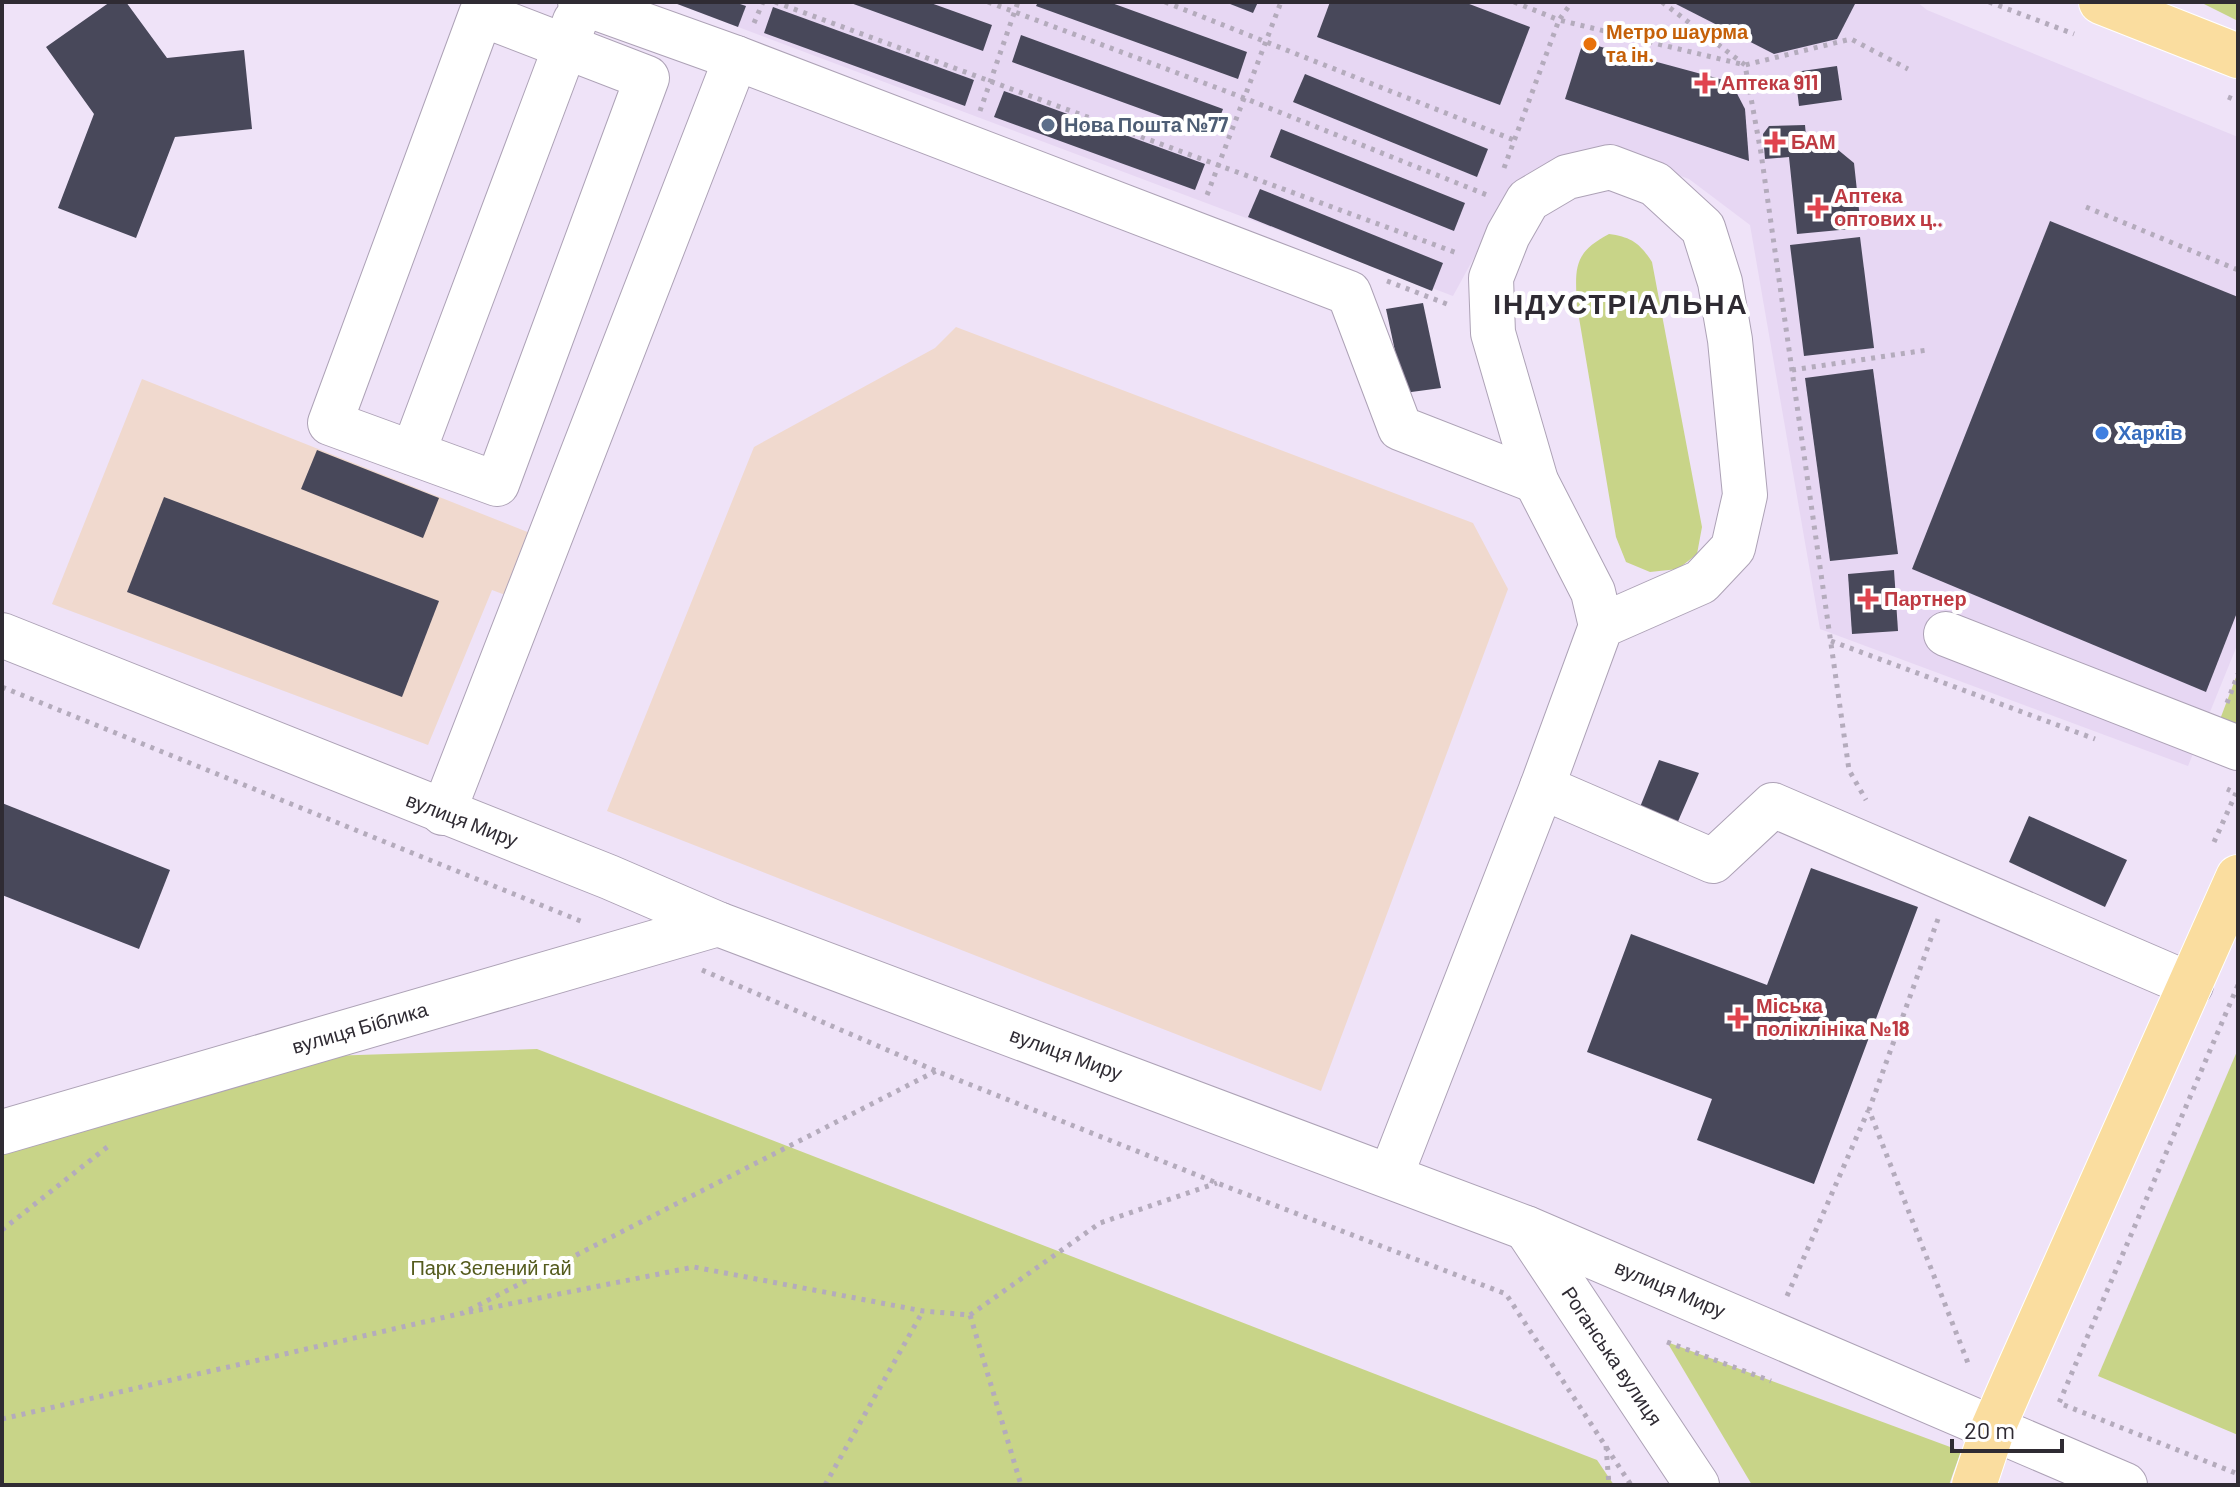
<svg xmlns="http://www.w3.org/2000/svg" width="2240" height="1487" font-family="Barlow,sans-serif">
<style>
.built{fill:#e7d7f3}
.industrial{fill:#f0d9ce}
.green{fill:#c8d488}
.building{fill:#48485a}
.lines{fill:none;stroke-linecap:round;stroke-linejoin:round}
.minor-casing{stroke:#ada2b6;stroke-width:46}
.major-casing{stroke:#fff;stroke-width:46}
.path{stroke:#b4abbc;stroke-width:5;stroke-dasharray:4 6;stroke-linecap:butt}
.minor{stroke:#fff;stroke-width:44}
.major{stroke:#fadd9f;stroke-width:44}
.food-dot{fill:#e8710a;stroke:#fff;stroke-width:3}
.health-dot{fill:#e0444e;stroke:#fff;stroke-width:3}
.service-dot{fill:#5c6f8a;stroke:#fff;stroke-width:3}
.shop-dot{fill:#3f7fe0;stroke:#fff;stroke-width:3}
.labels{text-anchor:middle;stroke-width:8;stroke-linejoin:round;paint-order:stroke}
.food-label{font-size:20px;font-weight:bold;fill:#c56008;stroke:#fff;text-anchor:start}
.health-label{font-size:20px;font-weight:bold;fill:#be3a42;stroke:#fff;text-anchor:start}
.service-label{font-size:20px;font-weight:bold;fill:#4e5e75;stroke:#fff;text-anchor:start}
.shop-label{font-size:20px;font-weight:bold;fill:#366cbe;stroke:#fff;text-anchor:start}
.street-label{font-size:20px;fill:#2f2b33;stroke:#fff}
.park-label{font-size:20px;fill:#545b1d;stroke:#fff}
.district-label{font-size:28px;font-weight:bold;letter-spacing:2px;fill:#2f2b33;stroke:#fff}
</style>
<rect width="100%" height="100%" fill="#efe3f8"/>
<path class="built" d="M672 2H1917L1927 10 2238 137V643L2188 766 1820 629 1750 225 1689 179 1624 155 1566 156 1534 170 1506 199 1453 296Z"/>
<g class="industrial">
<path d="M956 327 1473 523 1508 589 1321 1091 607 811 754 447 935 348Z"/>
<path d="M142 379 535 535 511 597 492 590 428 745 52 604Z"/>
</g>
<g class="green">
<path d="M2200 2H2238V21Z"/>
<path d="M1609 234C1631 237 1640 243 1652 262L1702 527 1697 554 1678 569 1650 572 1626 562 1616 537 1577 306C1575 268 1573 253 1609 234Z"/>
<path d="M2238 672V730L2219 722Z"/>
<path d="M537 1049 1597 1460 1614 1485H2V1155L328 1056Z"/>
<path d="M2238 1049V1435L2098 1376Z"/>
<path d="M1667 1342 1961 1451 1949 1485H1752Z"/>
</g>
<g class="building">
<path d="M110 2H126L167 58 244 50 252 129 175 137 136 238 58 208 94 114 46 47Z"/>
<path d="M672 2H734L746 6 738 27Z"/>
<path d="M848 2H928L992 25 983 51Z"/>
<path d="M1038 2H1109L1247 52 1238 79 1036 6Z"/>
<path d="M1225 2H1258L1253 13Z"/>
<path d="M1330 2H1464L1530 27 1500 105 1317 37Z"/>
<path d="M1672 2H1856L1837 39 1774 54Z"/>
<path d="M773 7 974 80 965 106 764 33Z"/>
<path d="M1021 35 1223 109 1213 135 1012 62Z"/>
<path d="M1583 42 1731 82 1745 109 1749 161 1565 99Z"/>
<path d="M1837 66 1842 100 1799 106 1795 72Z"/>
<path d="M1305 74 1488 149 1477 177 1293 102Z"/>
<path d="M1004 91 1205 164 1195 190 994 117Z"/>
<path d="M1805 125 1806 136 1820 135 1854 163 1861 228 1797 234 1789 157 1765 159 1763 134 1769 126Z"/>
<path d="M1281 129 1465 203 1454 231 1270 157Z"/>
<path d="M1260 189 1443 263 1432 291 1248 217Z"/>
<path d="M2050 221 2238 297V610L2206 692 1912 569Z"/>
<path d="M1860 237 1874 348 1804 356 1790 245Z"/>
<path d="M1423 303 1441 388 1404 393 1386 309Z"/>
<path d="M1873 369 1898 554 1830 561 1805 378Z"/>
<path d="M317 450 439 498 423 538 301 489Z"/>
<path d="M164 497 439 601 402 697 127 592Z"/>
<path d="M1894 570 1898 631 1852 634 1848 574Z"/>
<path d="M1659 760 1699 773 1676 826 1638 812Z"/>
<path d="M2 803 170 870 139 949 2 895Z"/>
<path d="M2029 816 2127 860 2105 907 2009 862Z"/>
<path d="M1811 868 1918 907 1814 1184 1697 1140 1712 1099 1587 1052 1631 934 1767 985Z"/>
</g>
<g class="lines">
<defs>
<g id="minor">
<path d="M580 2 736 58 1349 293 1400 428 1536 481"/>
<path d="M481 14 647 78 497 484 330 423Z"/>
<path d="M413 453 575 21"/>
<path d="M1946 634 2238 748"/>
<path d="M2 635 609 877 718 924 1526 1228 2125 1485"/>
<path d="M1542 787 1713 861 1773 805 2191 985"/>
<path d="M443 813 736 58"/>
<path d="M2 1132 718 924"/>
<path d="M1391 1175 1542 787 1601 626 1593 592 1536 481 1493 333 1491 278 1508 235 1528 200 1567 177 1610 167 1655 184 1703 228 1720 282 1730 340 1745 495 1733 548 1701 582 1601 626"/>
<path d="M1526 1228 1697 1485"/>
</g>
<g id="major">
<path d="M2101 2 2238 56"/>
<path d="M1974 1485 1993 1428 2013 1382 2238 877"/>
</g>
</defs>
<use href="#minor" class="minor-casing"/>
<use href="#major" class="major-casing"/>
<g class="path">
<path d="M775 2 1457 253"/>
<path d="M988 2 1244 98 1487 195"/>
<path d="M1165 2 1514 140"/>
<path d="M1514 2 1559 20 1572 2"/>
<path d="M1662 2 1745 65 1761 153 1849 770 1866 800"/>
<path d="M1989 2 2074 34"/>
<path d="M754 23 763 2"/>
<path d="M2228 97 2238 101"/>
<path d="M980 111 1018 2"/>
<path d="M1504 168 1559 20 1745 65 1851 39 1908 69"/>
<path d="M1207 195 1281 2"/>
<path d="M2086 207 2238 270"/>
<path d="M1387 281 1452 306"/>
<path d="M1792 370 1927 350"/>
<path d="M1831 641 2095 739"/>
<path d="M2 687 583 922"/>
<path d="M2227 703 2238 674"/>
<path d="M2214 842 2236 793 2227 789"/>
<path d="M1938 919 1869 1110 1968 1363"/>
<path d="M702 970 936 1071 1217 1183 1506 1294 1631 1485"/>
<path d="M2238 985 2059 1403 2238 1474"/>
<path d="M2 1230 111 1144"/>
<path d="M1787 1296 1868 1111"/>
<path d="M469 1312 694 1267 923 1311 970 1315 1021 1485"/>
<path d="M970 1315 1100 1223 1217 1183"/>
<path d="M1667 1342 1771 1381"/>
<path d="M2 1419 463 1313 936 1071"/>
<path d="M1606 1446 1609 1485"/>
<path d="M825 1485 923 1311"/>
</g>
<use href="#minor" class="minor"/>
<use href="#major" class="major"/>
</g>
<circle class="food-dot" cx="1590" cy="44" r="8"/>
<g class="health-dot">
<path d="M1701 71h8v8h8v8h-8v8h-8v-8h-8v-8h8z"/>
<path d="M1771 130h8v8h8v8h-8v8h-8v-8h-8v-8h8z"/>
<path d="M1814 196h8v8h8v8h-8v8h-8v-8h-8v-8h8z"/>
<path d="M1864 587h8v8h8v8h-8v8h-8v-8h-8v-8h8z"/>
<path d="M1734 1006h8v8h8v8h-8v8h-8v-8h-8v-8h8z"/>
</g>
<circle class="service-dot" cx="1048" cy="125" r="8"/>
<circle class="shop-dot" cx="2102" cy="433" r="8"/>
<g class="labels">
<g class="food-label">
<text x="1606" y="39">Метро шаурма<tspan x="1606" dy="23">та ін.</tspan></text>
</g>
<g class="health-label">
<text x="1721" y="90">Аптека 911</text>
<text x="1791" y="149">БАМ</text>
<text x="1834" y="203">Аптека<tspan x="1834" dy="23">оптових ц‥</tspan></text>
<text x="1884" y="606">Партнер</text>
<text x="1756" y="1013">Міська<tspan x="1756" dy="23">поліклініка №18</tspan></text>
</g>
<g class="service-label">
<text x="1064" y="132">Нова Пошта №77</text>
</g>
<g class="shop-label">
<text x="2118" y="440">Харків</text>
</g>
<g class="street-label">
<text transform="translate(462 820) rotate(21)" y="7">вулиця Миру</text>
<text transform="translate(360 1028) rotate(-16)" y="7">вулиця Біблика</text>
<text transform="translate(1066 1054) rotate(20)" y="7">вулиця Миру</text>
<text transform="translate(1670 1289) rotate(23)" y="7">вулиця Миру</text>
<text transform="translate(1612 1356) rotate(56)" y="7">Роганська вулиця</text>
</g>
<g class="park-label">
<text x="491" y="1275">Парк Зелений гай</text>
</g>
<g class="district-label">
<text x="1621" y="314">ІНДУСТРІАЛЬНА</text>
</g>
</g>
<rect width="2240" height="1487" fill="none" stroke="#2f2b33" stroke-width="8"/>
<path d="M1952 1439v12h110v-12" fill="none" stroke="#2f2b33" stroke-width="4"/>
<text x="1964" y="1439" font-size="24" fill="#2f2b33" stroke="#ffffff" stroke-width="6" paint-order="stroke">20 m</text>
</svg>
